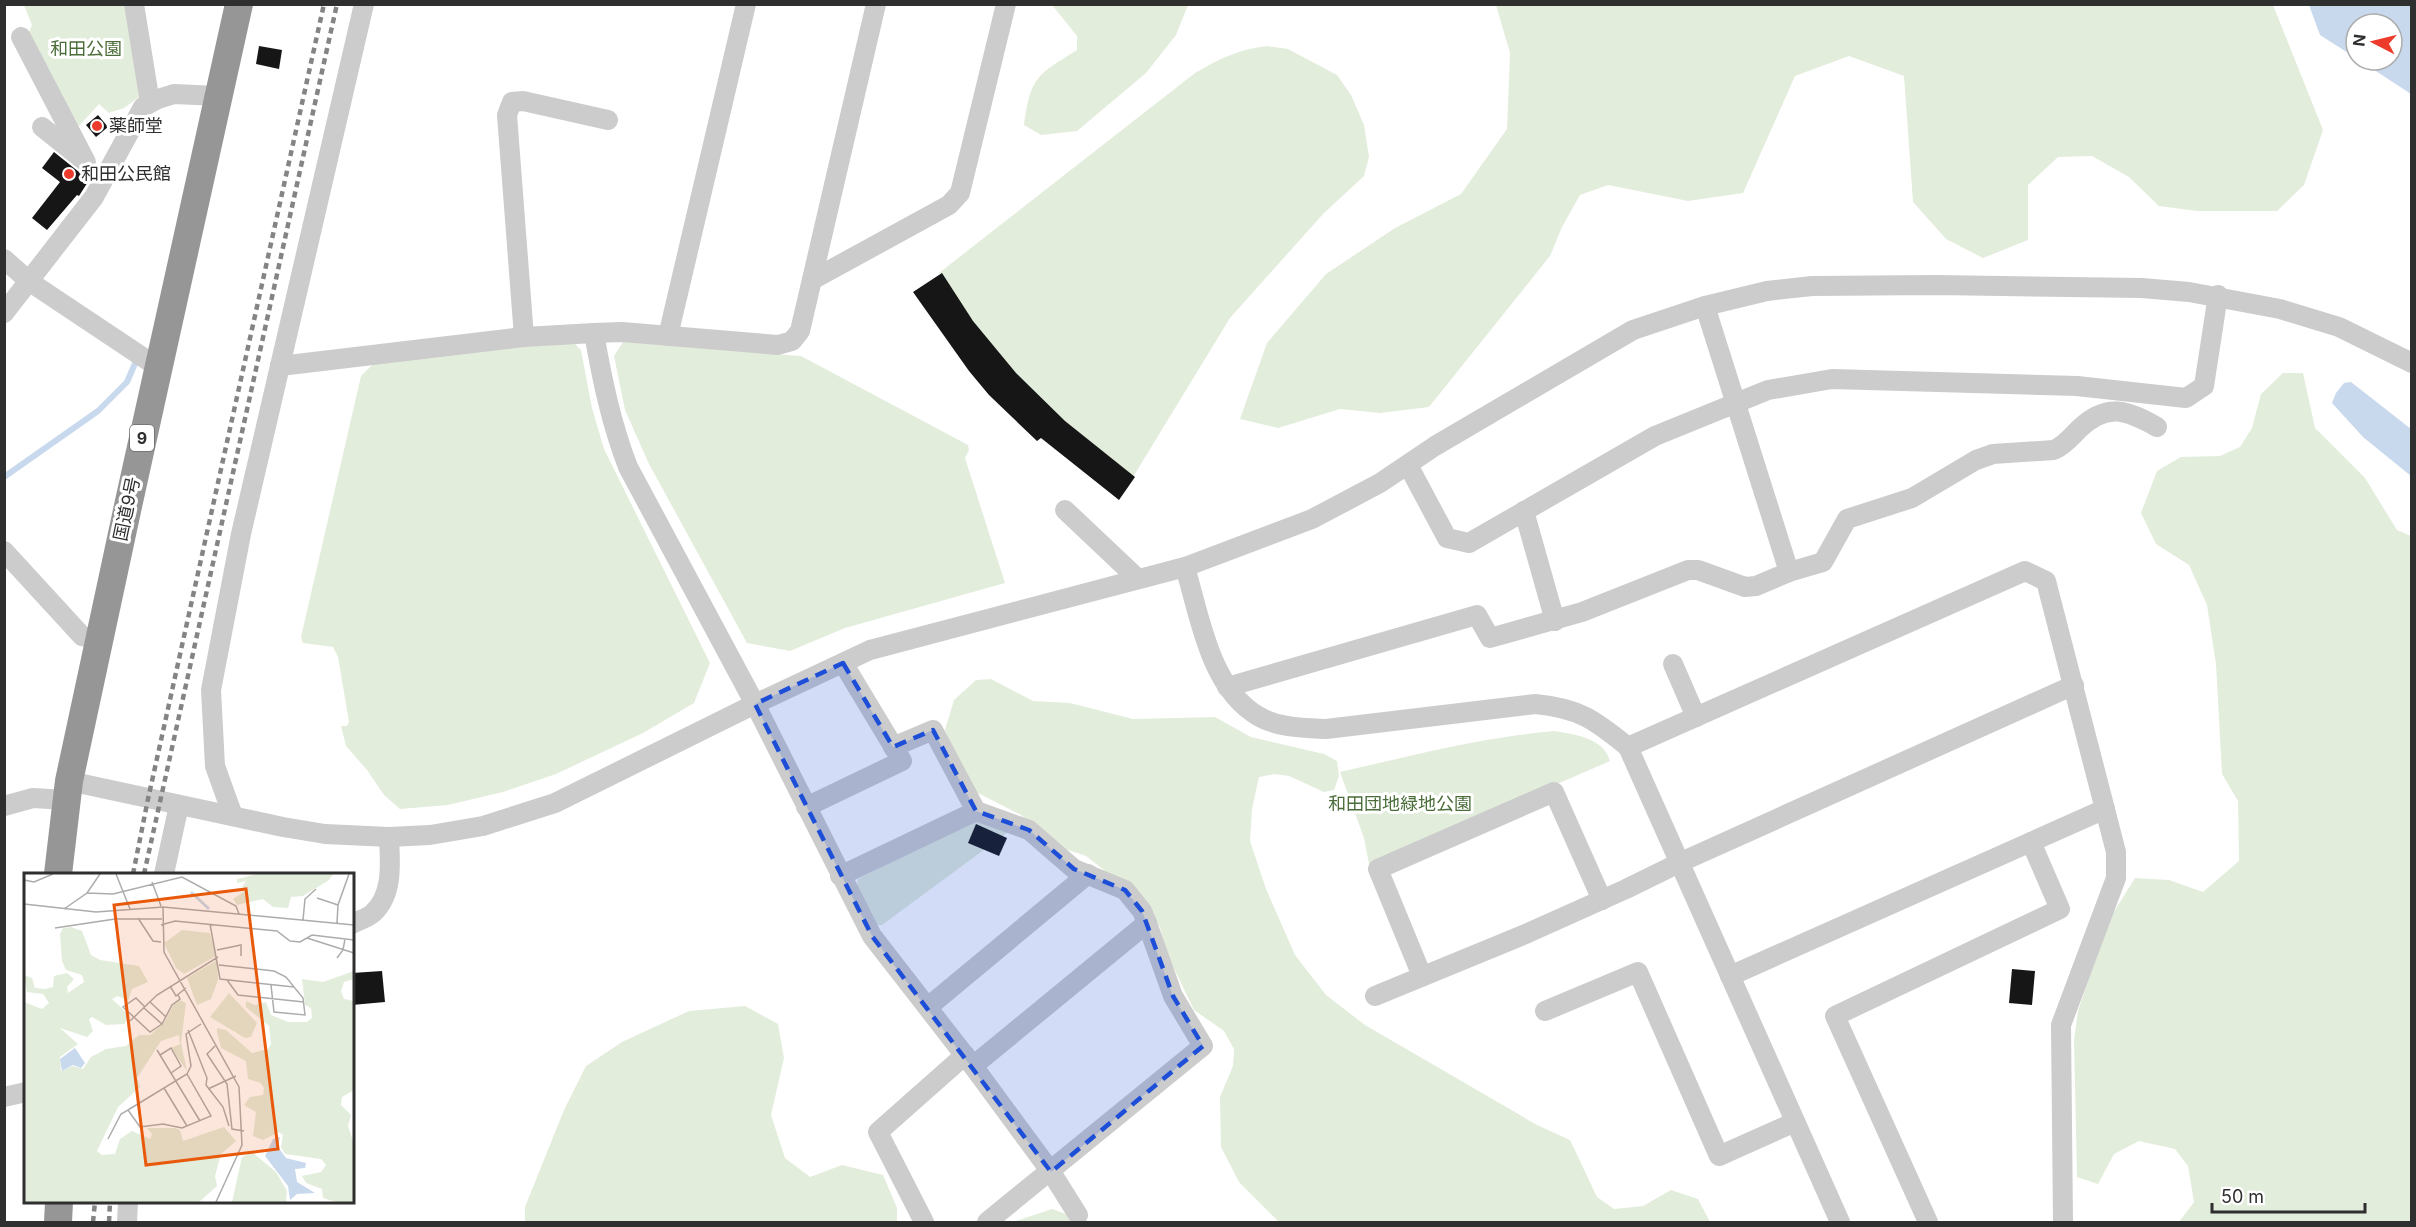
<svg xmlns="http://www.w3.org/2000/svg" width="2416" height="1227" font-family="Inter,'Noto Sans JP',sans-serif">
<style>
.green{fill:#e3eddc}
.water{fill:#c8d9ed}
.lines{fill:none;stroke-linecap:round;stroke-linejoin:round}
.stream{stroke:#c8d9ed;stroke-width:6}
.building{fill:#161616}
.minor{stroke:#ccc;stroke-width:20}
.highway{stroke:#969696;stroke-width:28}
.rail{stroke:#848484;stroke-width:4.5;stroke-dasharray:6 4.5;stroke-linecap:butt}
.marked{fill:#1d4ed8;fill-opacity:0.2;stroke:#1d4ed8;stroke-width:4.5;stroke-dasharray:12 8;stroke-linejoin:round}
.poi-dot{fill:#ec3b2b;stroke:#fff;stroke-width:2}
.labels{text-anchor:middle;stroke-width:6;stroke-linejoin:round;paint-order:stroke}
.shield{fill:#fff;stroke:#6d6d6d;stroke-width:1.5}
.shield-label{font-size:16px;font-weight:bold;fill:#2f2f2f}
.park-label{font-size:18px;fill:#4a6d3a;stroke:#fff}
.poi-label{font-size:18px;fill:#2f2f2f;stroke:#fff;text-anchor:start}
.street-label{font-size:18px;fill:#2f2f2f;stroke:#fff}
.inset-river{fill:none;stroke:#c8d9ed;stroke-width:3}
.inset-road{fill:none;stroke:#acacac;stroke-width:1.5}
.view{fill:#e8590c;fill-opacity:0.15;stroke:#e8590c;stroke-width:3}
.inset-edge{fill:none;stroke:#2f2f2f;stroke-width:3}
</style>
<rect width="100%" height="100%" fill="#fff"/>
<g class="green">
<path d="M24 5H125L139 97 124 108 109 113 99 104 78 127 28 34 32 25Z"/>
<path d="M1052 5H1188L1176 35 1146 73 1077 131 1041 135 1024 125C1031 76 1037 75 1077 50V36Z"/>
<path d="M1496 5H2273L2323 130 2304 185 2277 211H2197L2159 206 2129 177 2092 156 2058 157 2028 185V240L1983 258 1946 239 1913 202 1904 76 1849 56 1795 76 1743 193 1688 201 1608 185 1580 195 1562 227 1550 256 1429 407 1380 413 1340 409 1278 428 1240 419 1267 343 1326 274 1395 228 1461 194 1507 129 1510 53Z"/>
<path d="M1267 46 1288 49 1337 75 1351 95 1364 125 1369 157 1364 176 1323 214 1230 318 1133 477 1093 448 1002 363 939 273 1195 73C1219 59 1239 49 1267 46Z"/>
<path d="M571 340 581 350 592 408 604 449 710 663 694 703 643 733 556 774 503 792 448 805 400 809 384 795 367 770 346 746 341 726H347L349 722 338 657 333 647 303 643 301 637 361 376 375 362Z"/>
<path d="M623 342 801 356 968 445 969 450 965 458 1005 583 845 628 790 651 747 643 649 464 625 410 614 356Z"/>
<path d="M2283 373H2303L2315 428 2365 478 2397 530 2411 536V1222H2179L2194 1202 2188 1166 2175 1149 2139 1141 2114 1154 2098 1184 2077 1177 2074 1040 2078 1011 2107 923 2135 878 2169 880 2203 892 2239 861 2238 801 2222 774 2216 664 2207 605 2189 565 2156 544 2141 513 2157 471 2181 457 2220 456 2240 447 2252 428 2261 394Z"/>
<path d="M991 679 1033 701 1070 703 1133 719 1215 717 1251 737 1324 754 1337 761 1339 776 1334 790 1324 792 1289 776 1274 774 1259 777 1252 809 1250 841 1266 889 1295 955 1326 995 1365 1025 1537 1125 1570 1140 1597 1197 1614 1209 1643 1206 1671 1190 1698 1199 1710 1222H1279L1239 1182 1221 1147 1220 1097 1233 1066 1234 1049 1224 1031 1194 1010 1167 954 1160 927 1141 899 1086 856 1068 850 1048 840 1021 815 976 792 959 770 945 730 954 700 976 680Z"/>
<path d="M1554 731C1574 734 1604 738 1610 761L1372 865 1369 864 1364 838 1340 772C1411 756 1482 737 1554 731Z"/>
<path d="M977 819 1008 832 882 925H877L857 886 858 879Z"/>
<path d="M745 1006 778 1024 784 1058 771 1115 785 1158 810 1177 842 1165 883 1175 897 1208V1222H525V1207L564 1110 586 1066 622 1042 689 1011Z"/>
<path d="M1052 1209 1066 1214 1070 1222H1013Z"/>
</g>
<g class="water">
<path d="M2309 5H2411V94L2359 60H2392V24H2356V58L2320 35Z"/>
<path d="M2351 382 2411 429V476L2363 437 2332 403 2336 393 2344 383Z"/>
</g>
<g class="lines">
<path class="stream" d="M4 477 98 411 127 382 137 359"/>
</g>
<g class="building">
<path d="M259 46 282 50 279 69 256 64Z"/>
<path d="M98 115 108 127 96 137 86 125Z"/>
<path d="M54 152 79 172 91 177 79 196 77 195 47 230 32 218 60 182 42 168Z"/>
<path d="M942 273 973 321 1016 373 1065 421 1135 477 1119 500 1041 438 1037 441 989 395 969 371 913 292Z"/>
<path d="M976 824 1007 838 999 856 968 843Z"/>
<path d="M2012 969 2035 971 2032 1005 2009 1003Z"/>
<path d="M382 971 385 1002 352 1005V973Z"/>
</g>
<g class="lines">
<g class="minor">
<path d="M134 4 150 103"/>
<path d="M21 37 86 162"/>
<path d="M42 127 82 159"/>
<path d="M4 259 30 282 150 362 159 365"/>
<path d="M812 280 949 205 960 193 1006 4"/>
<path d="M1705 306 1789 572"/>
<path d="M4 313 94 197 143 107 158 99 174 94 219 96"/>
<path d="M594 333C602 379 611 423 628 467L755 704 872 936 973 1066 1051 1172 1078 1215"/>
<path d="M668 336 746 4"/>
<path d="M524 337 507 115 512 102 523 101 608 120"/>
<path d="M280 366 524 337 594 333 622 332 778 345 792 341 800 331 876 4"/>
<path d="M1408 465 1447 538 1469 543 1655 436 1768 390 1832 379 2077 386 2186 398 2204 386 2218 295"/>
<path d="M1065 510 1138 579"/>
<path d="M1524 511 1555 621"/>
<path d="M4 551 82 636 99 640"/>
<path d="M1185 567C1200 617 1210 688 1258 716 1278 728 1304 728 1326 729L1535 704C1579 708 1595 720 1628 747L1840 1222"/>
<path d="M1673 664 1696 717"/>
<path d="M1227 687 1477 615 1490 638 1582 612 1688 570H1698L1745 587 1756 586 1789 572 1823 562 1847 519 1912 498 1976 460 1993 454 2054 450C2065 445 2071 437 2079 429 2107 402 2127 410 2157 427"/>
<path d="M893 747 933 730 976 811 1029 830 1074 869 1125 890 1142 911 1147 923 973 1066"/>
<path d="M1628 747 2025 571 2046 581 2116 852V878L2061 1025 2063 1222"/>
<path d="M69 781 283 827 325 834 389 837 430 835 483 826 555 803 755 704 870 650 1185 567 1312 519 1380 483 1435 446 1633 330 1705 306 1767 291 1812 286 1936 285 2142 288 2189 292 2280 309 2339 327 2412 363"/>
<path d="M4 806 33 798 66 800"/>
<path d="M806 807 902 761 843 663"/>
<path d="M233 816 215 766 211 690 241 534 364 4"/>
<path d="M164 874 179 805"/>
<path d="M840 876 976 811"/>
<path d="M352 924C359 920 368 918 373 913 394 894 390 861 389 837"/>
<path d="M1422 976 1378 869 1554 792 1602 900"/>
<path d="M1730 976 2105 809"/>
<path d="M1375 996 1528 933 1626 889 1681 862 2074 685"/>
<path d="M928 1007 1088 874"/>
<path d="M1545 1011 1638 972 1719 1156 1795 1122"/>
<path d="M4 1097 26 1092"/>
<path d="M127 1222 128 1202"/>
<path d="M924 1222 878 1132 965 1055"/>
<path d="M987 1222 1203 1046 1173 996 1147 923"/>
<path d="M1928 1222 1835 1016 2060 909 2031 842"/>
</g>
<g class="highway">
<path d="M58 874 69 781 128 506 239 4"/>
<path d="M58 1222 59 1202"/>
</g>
<g class="rail">
<path d="M133 874 148 799 324 4"/>
<path d="M144 874 337 4"/>
<path d="M93 1222 95 1202"/>
<path d="M109 1222 110 1202"/>
</g>
</g>
<path class="marked" d="M843 663 893 747 933 730 976 811 1029 830 1074 869 1125 890 1142 911 1173 996 1203 1046 1051 1172 872 936 755 704Z"/>
<g class="poi-dot">
<circle cx="97" cy="126" r="6"/>
<circle cx="69" cy="174" r="6"/>
</g>
<g class="labels">
<rect class="shield" x="130" y="425" width="24" height="26" rx="4.5"/>
<g class="shield-label">
<text x="142" y="444">9</text>
</g>
<g class="park-label">
<text x="86" y="55">和田公園</text>
<text x="1400" y="810">和田団地緑地公園</text>
</g>
<g class="poi-label">
<text x="109" y="132">薬師堂</text>
<text x="81" y="180">和田公民館</text>
</g>
<g class="street-label">
<text transform="translate(127 509) rotate(-78)" y="6">国道9号</text>
</g>
</g>
<g transform="translate(24 873)">
<rect width="330" height="330" fill="#fff"/>
<path d="M233 1H309L305 7 279 23 267 24 264 35 249 34 239 26 213 32 209 26 224 16 218 14 222 8 213 10V6ZM47 54 58 58 67 82 76 87 115 93 124 109 108 116 104 128 94 123 88 126 104 141 101 151 82 152 68 144 65 146 69 158 63 164 36 155 54 171 36 184 37 198 49 193 59 196 67 184 82 176 102 173 115 162H126L140 150 150 131 156 127 162 130 157 170 163 198 147 175 156 171 155 162 137 168 113 205 116 214 94 234 73 278 78 282 91 281 96 266 108 258 126 266 128 261 123 255H151L156 257 159 268 200 254 212 268 197 281 191 303 193 313 175 329H0V129L18 136 25 130 19 121 3 119 0 102 8 105 11 115 21 116 29 114 30 103 43 100 50 106 43 114 44 120 60 109 58 102 42 97 38 88 36 61 39 55ZM158 57 186 60 192 83 160 101 152 95 140 70ZM193 87 194 107 187 126 173 132 163 105ZM330 98V106L320 109 317 118 320 126 330 128V217L318 224 317 232 327 242 324 253 330 271V329H312L299 325 298 316 282 310 278 303 297 299 302 292 297 286 261 281 257 274 259 262 255 259 239 267 229 263 232 239 220 232 226 224 239 222 240 215 237 210 224 206 222 188 197 175 193 159V155L202 157 228 180 244 176 247 171 245 153 222 134V128L231 132 242 129 247 142 264 149H283L288 145 287 135 281 132 278 106 299 109ZM205 120 233 150 227 164 221 165 186 144ZM228 279 252 299 263 318 262 329H208L218 284Z" fill="#e3eddc"/>
<path d="M51 175 61 190 57 195 49 192 38 198 36 186ZM256 264 254 274 262 285 282 290 281 295 271 296 273 309 291 320 273 321 266 327 264 313 241 283 249 266Z" fill="#c8d9ed"/>
<path class="inset-river" d="M167 19 185 36"/>
<path class="inset-road" d="M92 1 106 36M0 7 10 9 29 1M128 9 137 33M63 20 89 21 158 4 212 33 215 41M293 25 314 32M0 31 72 39 139 34 330 52M139 34 140 79 215 214 218 272 192 329M40 36 63 20 76 1M114 45 129 68 137 69M279 47 281 26 292 16M313 50 314 32 325 1M186 51 196 106 270 114M137 52 151 48 253 58 266 68 276 69 288 62 330 67M31 55 91 46H138M283 65 330 80M193 77 217 72V83M313 85 319 77 321 66M195 92 250 98 262 104 279 125 281 142 250 139 247 112M203 107 214 122 280 129M146 113 152 123 162 115M126 129 142 144M121 134 112 125 99 134 126 159 138 151M120 135 138 151 148 132 156 126 154 122M106 148 133 122 194 84M164 157 183 205 182 212 199 234 205 253M191 173 183 181 203 211 208 256 220 258M133 177 176 248M136 182 147 175 157 193 147 200M140 215 163 253M184 216 212 203M104 237 163 201 167 193 162 161 177 151M84 266 97 241 104 237 116 254 139 251 158 255 187 243 163 201"/>
<path class="view" d="M222 16 254 276 122 292 90 32Z"/>
<rect width="330" height="330" class="inset-edge"/>
</g>
<rect width="2416" height="1227" fill="none" stroke="#2f2f2f" stroke-width="12"/>
<g transform="translate(2374 42) rotate(277)"><circle r="28" fill="#ffffff" stroke="#acacac" stroke-width="1.5"/>
<path d="M0-4.5L10 22L0 15L-10 22Z" fill="#ec3b2b"/>
<text y="-9" font-size="16" font-weight="bold" text-anchor="middle" fill="#2f2f2f">N</text>
</g>
<path d="M2212 1203v9h153v-9" fill="none" stroke="#2f2f2f" stroke-width="3"/>
<text x="2221" y="1203" font-size="18" fill="#2f2f2f" stroke="#ffffff" stroke-width="4.5" paint-order="stroke">50 m</text>
</svg>
